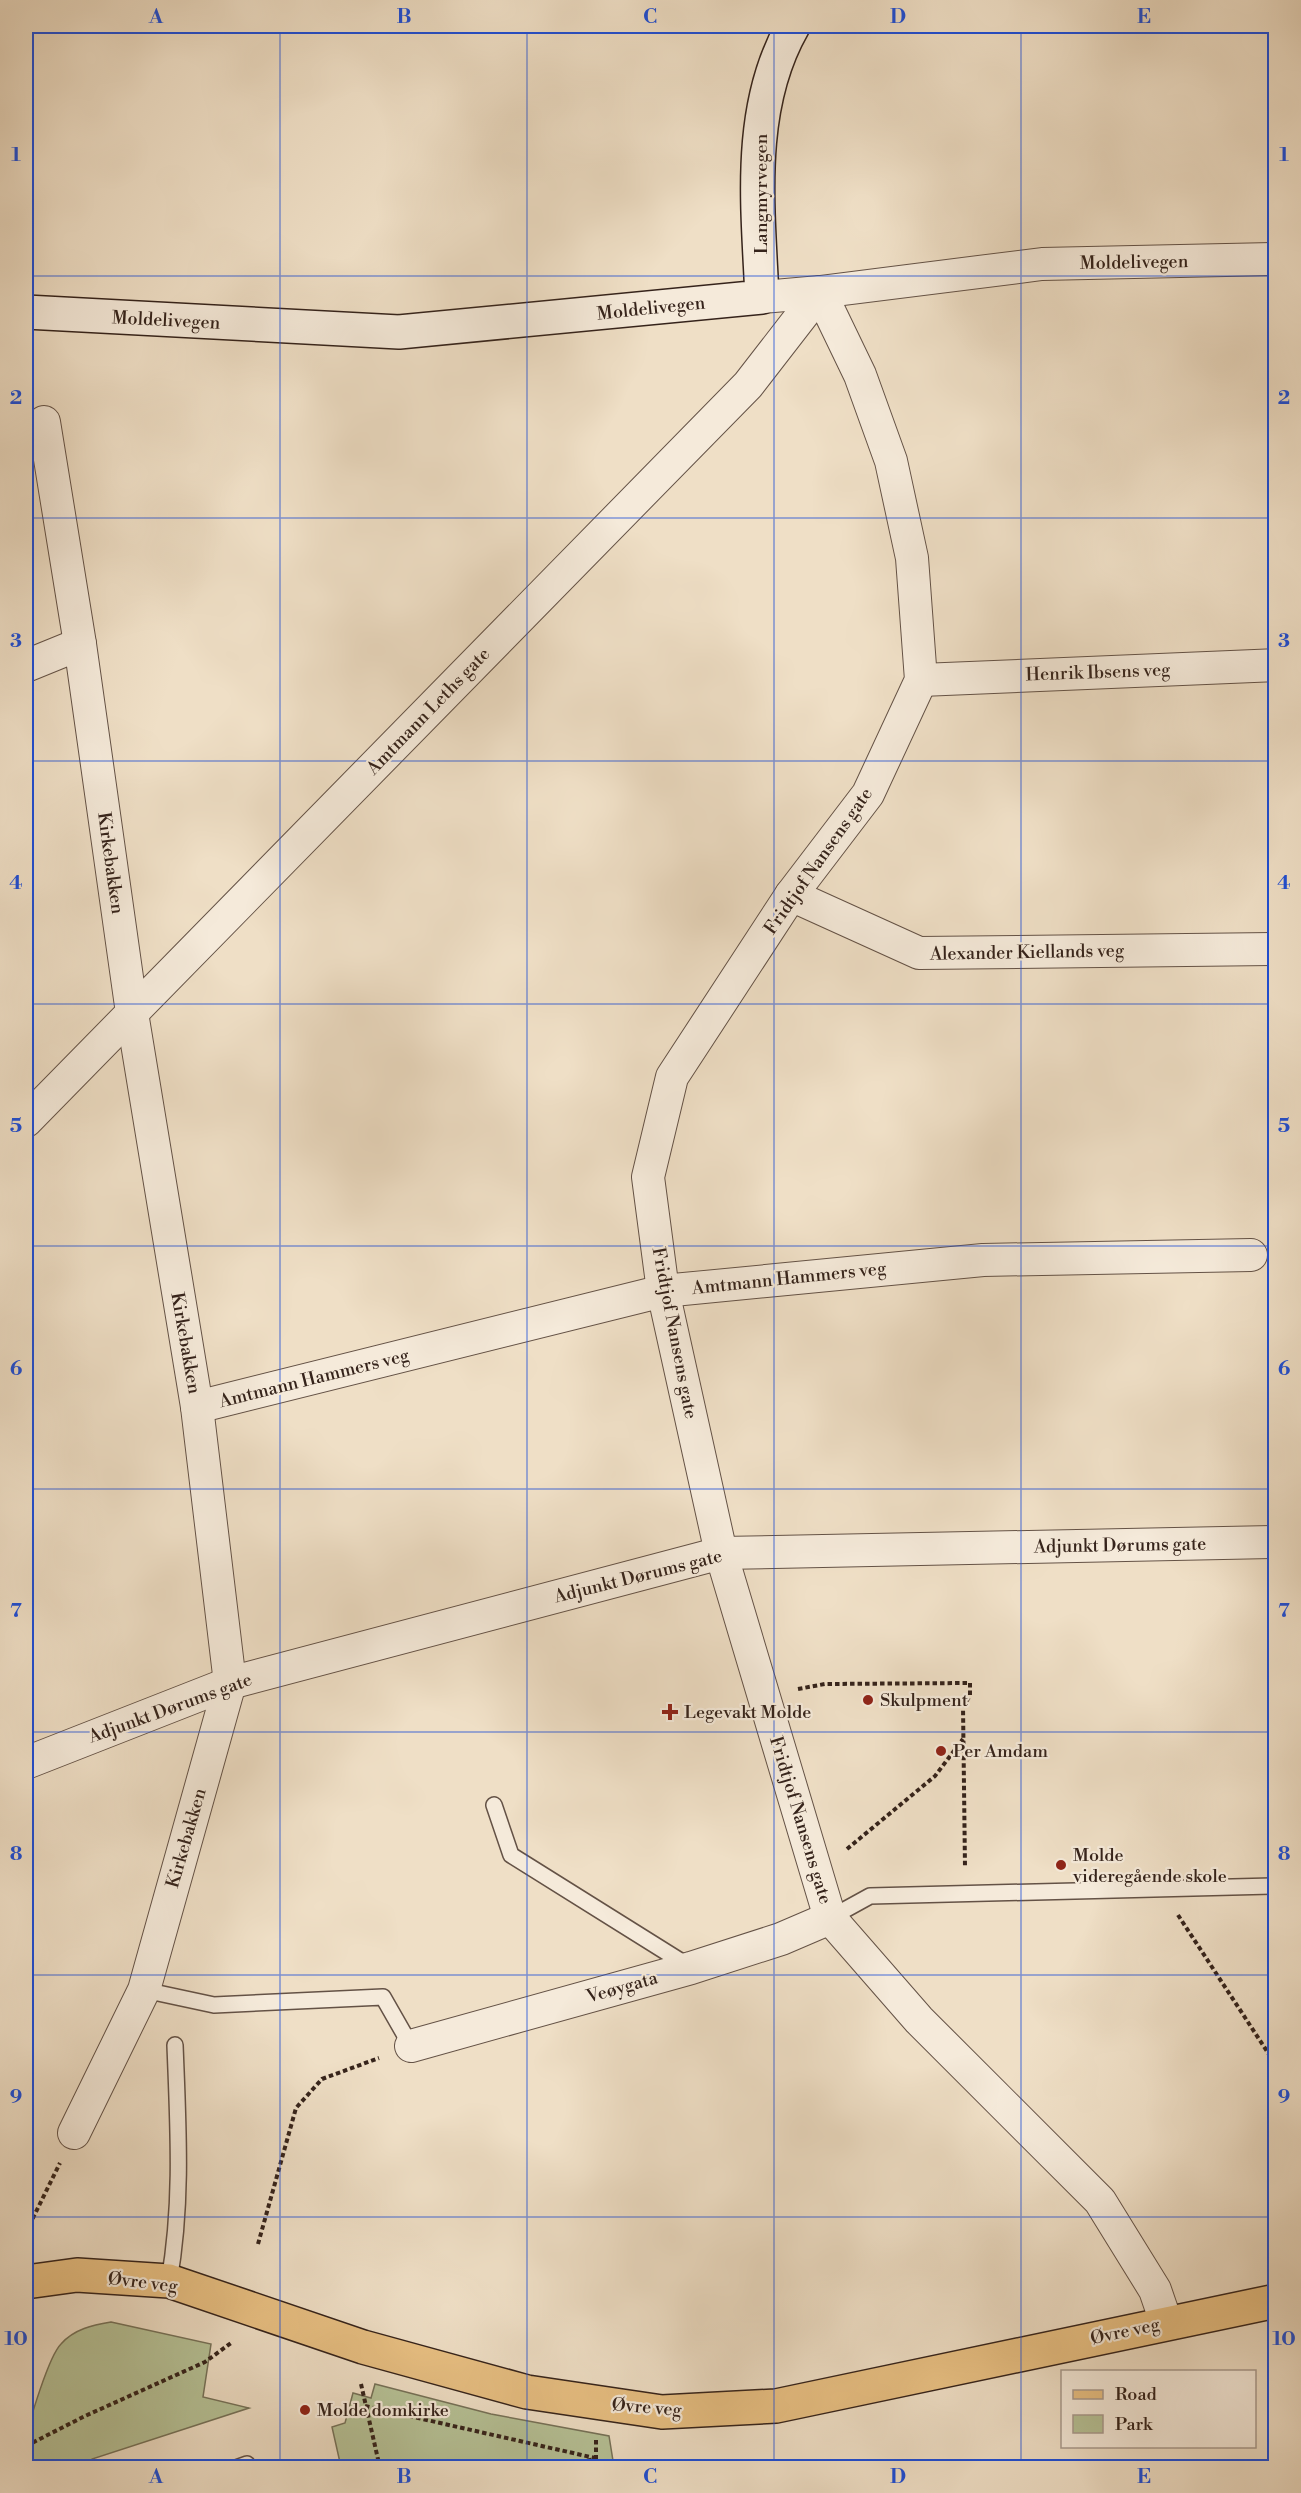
<svg xmlns="http://www.w3.org/2000/svg" width="1301" height="2493" font-family="'Libre Bodoni',serif">
<style>
.green{fill:#b6c297;stroke:#767259;stroke-width:1.5}
.lines{fill:none;stroke-linecap:round;stroke-linejoin:round}
.service-casing{stroke:#645246;stroke-width:18}
.minor-casing{stroke:#645246;stroke-width:34}
.secondary-casing{stroke:#35231b;stroke-width:36}
.primary-casing{stroke:#35231b;stroke-width:36}
.path{stroke:#35231b;stroke-width:4;stroke-dasharray:4.5 3;stroke-linecap:butt}
.service{stroke:#f5eada;stroke-width:15}
.minor{stroke:#f5eada;stroke-width:32}
.secondary{stroke:#f5eada;stroke-width:33}
.primary{stroke:#e8c083;stroke-width:33}
.grid{fill:none;stroke:#1d4ed8;stroke-width:1.5;stroke-opacity:0.55}
.poi-dot{fill:#8f2418;stroke:#f5eada;stroke-width:2}
.labels{text-anchor:middle;stroke-width:4.5;stroke-linejoin:round;paint-order:stroke}
.street-label{font-size:18px;fill:#35231b;stroke:#f5eada}
.poi-label{font-size:18px;fill:#35231b;stroke:#f5eada;text-anchor:start}
.neatline{fill:none;stroke:#1d4ed8;stroke-width:2}
.grid-label{font-size:20px;text-anchor:middle;font-weight:bold;fill:#1d4ed8}
</style>
<rect width="100%" height="100%" fill="#efdfc6"/>
<filter id="stains"><feTurbulence type="fractalNoise" baseFrequency=".00333" numOctaves="4"/><feColorMatrix values="0 0 0 0 .2 0 0 0 0 .09 0 0 0 0 .02 0 0 0 .5 -.17"/></filter>
<radialGradient id="worn" r=".72"><stop offset=".6" stop-color="#630" stop-opacity="0"/><stop offset="1" stop-color="#630" stop-opacity=".3"/></radialGradient>
<g class="green">
<path d="M111 2322 211 2344 203 2397 249 2408 92 2459 90 2467H26C25 2459 24 2448 26 2440 29 2421 49 2356 61 2344 74 2329 93 2325 111 2322Z"/>
<path d="M375 2384 491 2414 609 2436 614 2467H341L332 2427 345 2423 353 2393 371 2398Z"/>
</g>
<g class="lines">
<defs>
<g id="service">
<path d="M494 1805 511 1855 690 1967"/>
<path d="M830 1918 870 1896 1276 1886"/>
<path d="M144 1990 214 2005 383 1997 411 2046"/>
<path d="M169 2281C183 2202 178 2125 175 2045"/>
<path d="M236 2468 247 2464"/>
</g>
<g id="minor">
<path d="M762 297 820 292 1042 264 1276 259"/>
<path d="M44 422 80 644 132 1013 197 1407 230 1683 144 1990 74 2133"/>
<path d="M26 666 80 644"/>
<path d="M921 680 1276 665"/>
<path d="M791 895 919 953 1276 949"/>
<path d="M26 1121 748 385 820 292 860 375 891 461 912 558 921 680 868 794 791 895 672 1077 648 1177 663 1291 721 1553 830 1918 919 2020 1100 2201 1155 2290 1166 2322"/>
<path d="M197 1407 663 1291 983 1260 1251 1255"/>
<path d="M26 1763 230 1683 721 1553 1276 1542"/>
<path d="M411 2046 691 1968 781 1939 830 1918"/>
</g>
<path id="secondary" d="M26 312 399 332 762 297C758 206 746 108 793 26"/>
<path id="primary" d="M26 2282 77 2275 169 2281 363 2347 527 2392 662 2412 776 2406 1276 2301"/>
</defs>
<use href="#service" class="service-casing"/>
<use href="#minor" class="minor-casing"/>
<use href="#secondary" class="secondary-casing"/>
<use href="#primary" class="primary-casing"/>
<g class="path">
<path d="M798 1689 825 1684 970 1683V1696L963 1706 965 1867"/>
<path d="M847 1849 935 1776 963 1739"/>
<path d="M1178 1915 1276 2065"/>
<path d="M26 2232 60 2163"/>
<path d="M258 2244 296 2108 322 2079 379 2058"/>
<path d="M361 2384 380 2468"/>
<path d="M365 2406 595 2458"/>
<path d="M596 2440V2468"/>
<path d="M26 2446 85 2416 205 2362 231 2343"/>
<path d="M558 2468 594 2459"/>
</g>
<use href="#service" class="service"/>
<use href="#minor" class="minor"/>
<use href="#secondary" class="secondary"/>
<use href="#primary" class="primary"/>
</g>
<path class="grid" d="M280 26V2468M527 26V2468M774 26V2468M1021 26V2468M26 276H1276M26 518H1276M26 761H1276M26 1004H1276M26 1246H1276M26 1489H1276M26 1732H1276M26 1975H1276M26 2217H1276"/>
<g class="poi-dot">
<circle cx="868" cy="1700" r="6"/>
<path d="M667 1703h6v6h6v6h-6v6h-6v-6h-6v-6h6z"/>
<circle cx="941" cy="1751" r="6"/>
<circle cx="1061" cy="1865" r="6"/>
<circle cx="305" cy="2410" r="6"/>
</g>
<g class="labels">
<g class="street-label">
<text transform="translate(761 194) rotate(-90)" y="6">Langmyrvegen</text>
<text transform="translate(1134 262) rotate(-1)" y="6">Moldelivegen</text>
<text transform="translate(651 308) rotate(-6)" y="6">Moldelivegen</text>
<text transform="translate(166 320) rotate(3)" y="6">Moldelivegen</text>
<text transform="translate(1098 672) rotate(-2)" y="6">Henrik Ibsens veg</text>
<text transform="translate(428 711) rotate(-46)" y="6">Amtmann Leths gate</text>
<text transform="translate(818 861) rotate(-55)" y="6">Fridtjof Nansens gate</text>
<text transform="translate(111 863) rotate(82)" y="6">Kirkebakken</text>
<text transform="translate(1027 952) rotate(-1)" y="6">Alexander Kiellands veg</text>
<text transform="translate(789 1278) rotate(-6)" y="6">Amtmann Hammers veg</text>
<text transform="translate(675 1333) rotate(79)" y="6">Fridtjof Nansens gate</text>
<text transform="translate(186 1343) rotate(80)" y="6">Kirkebakken</text>
<text transform="translate(314 1378) rotate(-14)" y="6">Amtmann Hammers veg</text>
<text transform="translate(1120 1545) rotate(-1)" y="6">Adjunkt Dørums gate</text>
<text transform="translate(638 1576) rotate(-14)" y="6">Adjunkt Dørums gate</text>
<text transform="translate(170 1708) rotate(-20)" y="6">Adjunkt Dørums gate</text>
<text transform="translate(801 1820) rotate(73)" y="6">Fridtjof Nansens gate</text>
<text transform="translate(186 1838) rotate(-74)" y="6">Kirkebakken</text>
<text transform="translate(622 1987) rotate(-16)" y="6">Veøygata</text>
<text transform="translate(143 2282) rotate(7)" y="6">Øvre veg</text>
<text transform="translate(1125 2331) rotate(-12)" y="6">Øvre veg</text>
<text transform="translate(647 2407) rotate(5)" y="6">Øvre veg</text>
</g>
<g class="poi-label">
<text x="880" y="1706">Skulpment</text>
<text x="684" y="1718">Legevakt Molde</text>
<text x="953" y="1757">Per Amdam</text>
<text x="1073" y="1861">Molde<tspan x="1073" dy="21">videregående skole</tspan></text>
<text x="317" y="2416">Molde domkirke</text>
</g>
</g>
<rect width="1301" height="2493" fill="none" stroke="#efdfc6" stroke-width="66"/>
<rect x="1061" y="2370" width="195" height="78" fill="#f5eada" stroke="#a89a8e" stroke-width="1.5"/>
<rect x="1073" y="2390" width="30" height="9" fill="#e8c083" stroke="#a89a8e" stroke-width="1.5"/>
<text x="1115" y="2400" font-size="18" fill="#35231b">Road</text>
<rect x="1073" y="2415" width="30" height="18" fill="#b6c297" stroke="#a89a8e" stroke-width="1.5"/>
<text x="1115" y="2430" font-size="18" fill="#35231b">Park</text>
<rect x="33" y="33" width="1235" height="2427" class="neatline"/>
<g class="grid-label">
<text x="156" y="23">A</text>
<text x="404" y="23">B</text>
<text x="650" y="23">C</text>
<text x="898" y="23">D</text>
<text x="1144" y="23">E</text>
<text x="16" y="161">1</text>
<text x="1284" y="161">1</text>
<text x="16" y="404">2</text>
<text x="1284" y="404">2</text>
<text x="16" y="647">3</text>
<text x="1284" y="647">3</text>
<text x="16" y="889">4</text>
<text x="1284" y="889">4</text>
<text x="16" y="1132">5</text>
<text x="1284" y="1132">5</text>
<text x="16" y="1375">6</text>
<text x="1284" y="1375">6</text>
<text x="16" y="1617">7</text>
<text x="1284" y="1617">7</text>
<text x="16" y="1860">8</text>
<text x="1284" y="1860">8</text>
<text x="16" y="2103">9</text>
<text x="1284" y="2103">9</text>
<text x="16" y="2345">10</text>
<text x="1284" y="2345">10</text>
<text x="156" y="2483">A</text>
<text x="404" y="2483">B</text>
<text x="650" y="2483">C</text>
<text x="898" y="2483">D</text>
<text x="1144" y="2483">E</text>
</g>
<rect width="100%" height="100%" filter="url(#stains)"/>
<rect width="100%" height="100%" fill="url(#worn)"/>
</svg>
